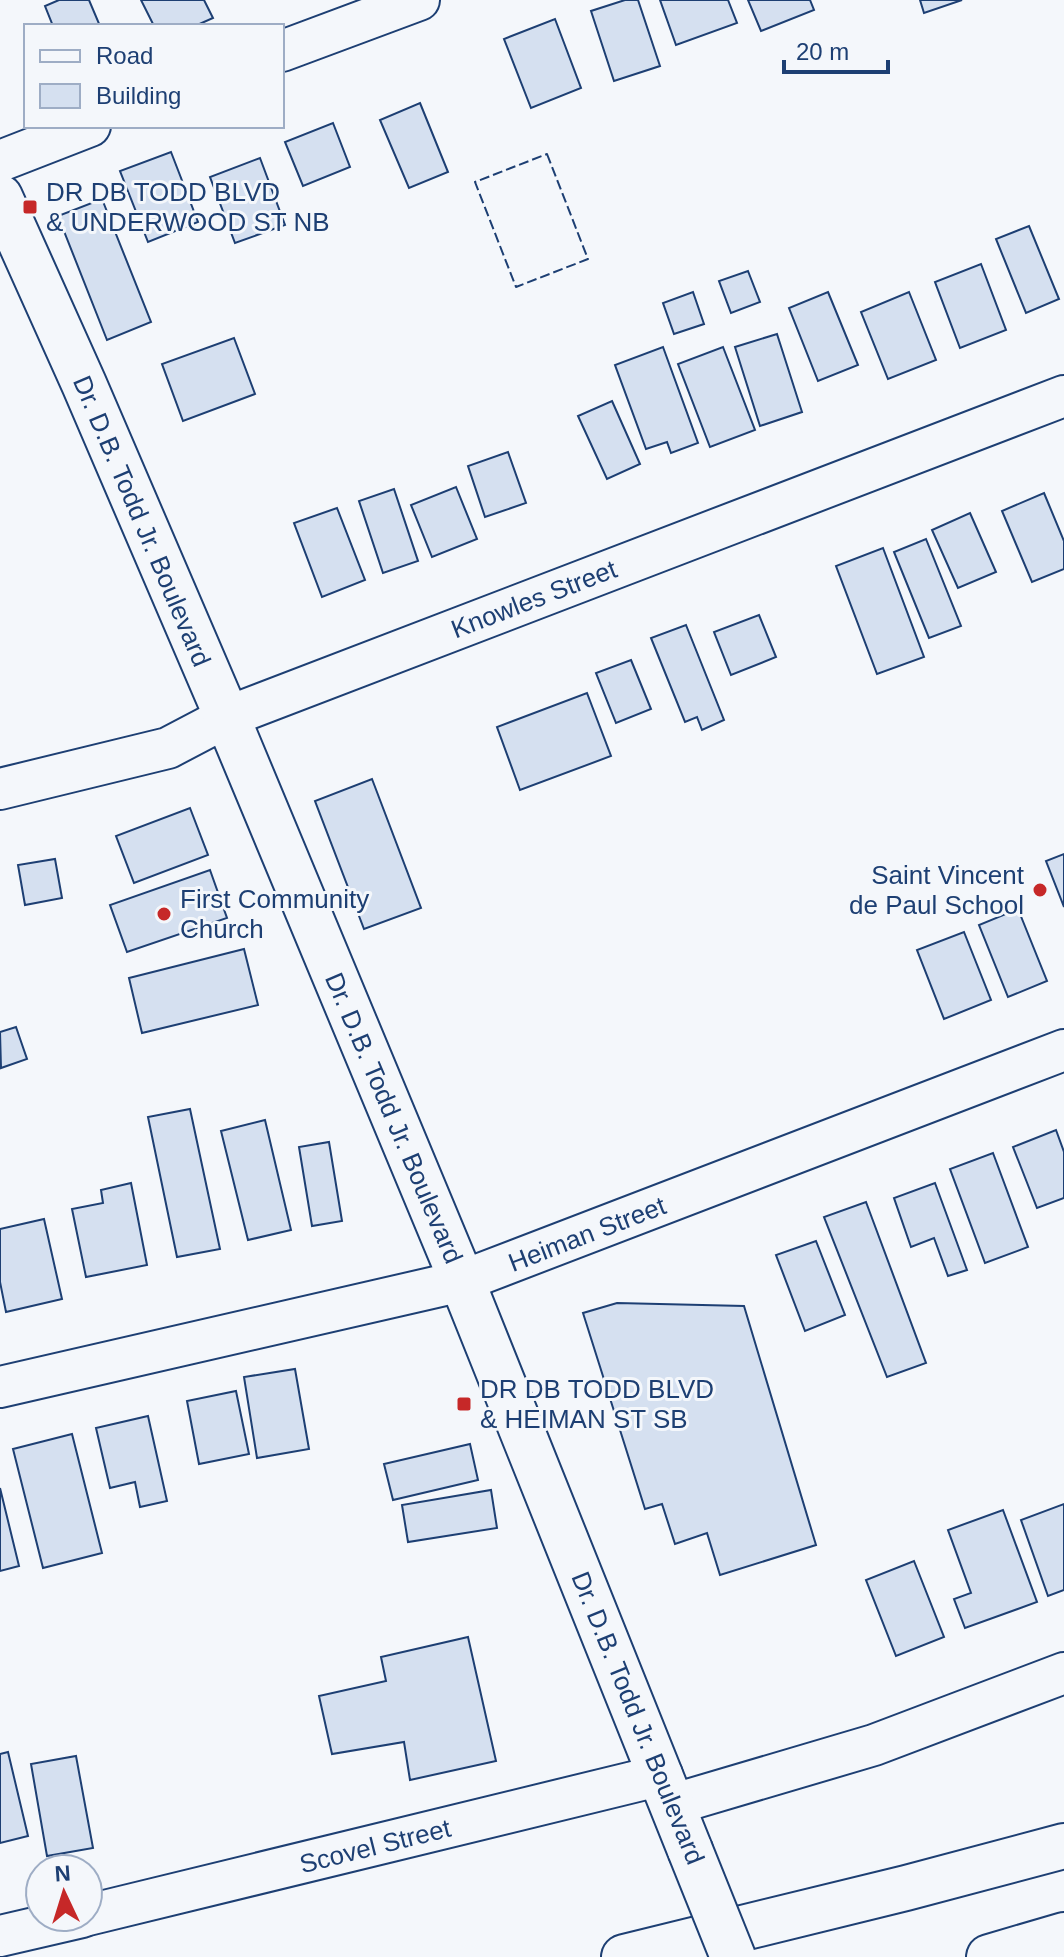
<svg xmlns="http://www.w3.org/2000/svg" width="1064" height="1957" font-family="Arial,sans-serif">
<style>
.building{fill:#d5e0f0;stroke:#1d3f73;stroke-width:2}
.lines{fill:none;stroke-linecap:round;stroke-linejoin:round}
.minor-casing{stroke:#1d3f73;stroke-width:44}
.major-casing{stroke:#1d3f73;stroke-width:48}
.highway-casing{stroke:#1d3f73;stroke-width:48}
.minor{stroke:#f4f7fb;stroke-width:40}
.major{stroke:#f4f7fb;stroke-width:44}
.highway{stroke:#f4f7fb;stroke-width:44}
.major-bridge-casing{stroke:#1d3f73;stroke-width:48;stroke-linecap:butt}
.major-bridge{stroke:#f4f7fb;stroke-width:44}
.fence{stroke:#1d3f73;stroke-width:2;stroke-dasharray:10 4;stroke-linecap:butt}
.poi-dot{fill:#c62828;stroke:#f4f7fb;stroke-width:3}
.labels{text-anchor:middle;stroke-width:6;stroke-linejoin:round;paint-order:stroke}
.poi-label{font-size:26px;fill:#1d3f73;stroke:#f4f7fb;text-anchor:start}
.street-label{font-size:26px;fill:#1d3f73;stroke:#f4f7fb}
</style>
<rect width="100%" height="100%" fill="#f4f7fb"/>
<g class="building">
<path d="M59 0H89L100 26H53L45 6Z"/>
<path d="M141 0H204L213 18 195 26H154Z"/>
<path d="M625 0H638L660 66 614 81 591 11Z"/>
<path d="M660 0H728L737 23 676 45Z"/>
<path d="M748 0H810L814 10 761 31Z"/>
<path d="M920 0H962L924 13Z"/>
<path d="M555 19 581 88 531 108 504 39Z"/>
<path d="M420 103 448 172 409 188 380 120Z"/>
<path d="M333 123 350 167 303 186 285 142Z"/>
<path d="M171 152 198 222 148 242 120 171Z"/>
<path d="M260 158 285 225 235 243 210 177Z"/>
<path d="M102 199 151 322 107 340 58 216Z"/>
<path d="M1029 226 1059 299 1026 313 996 239Z"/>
<path d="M981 264 1006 330 960 348 935 282Z"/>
<path d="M748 271 760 302 731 313 719 281Z"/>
<path d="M693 292 704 324 674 334 663 303Z"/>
<path d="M828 292 858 365 818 381 789 308Z"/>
<path d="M909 292 936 360 888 379 861 312Z"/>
<path d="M777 334 802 412 760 426 735 347Z"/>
<path d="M234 338 255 394 183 421 162 364Z"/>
<path d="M663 347 698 443 671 453 667 442 646 449 615 365Z"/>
<path d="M723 347 755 430 710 447 678 364Z"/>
<path d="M612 401 640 464 607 479 578 416Z"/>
<path d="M508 452 526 503 485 517 468 466Z"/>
<path d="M456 487 477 539 432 557 411 505Z"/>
<path d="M394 489 418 561 383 573 359 501Z"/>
<path d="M1044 493 1064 541V569L1032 582 1002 511Z"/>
<path d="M337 508 365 580 322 597 294 523Z"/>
<path d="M970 513 996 572 958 588 932 530Z"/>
<path d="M926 539 961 626 929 638 894 552Z"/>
<path d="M883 548 924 657 877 674 836 566Z"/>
<path d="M759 615 776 657 731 675 714 632Z"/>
<path d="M686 625 724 720 702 730 697 717 685 722 651 638Z"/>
<path d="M631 660 651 709 616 723 596 673Z"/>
<path d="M587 693 611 756 520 790 497 727Z"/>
<path d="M372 779 421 908 364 929 315 801Z"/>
<path d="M190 808 208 855 134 883 116 836Z"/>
<path d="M1064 854V907L1046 861Z"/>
<path d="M55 859 62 898 25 905 18 865Z"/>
<path d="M210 870 227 918 127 952 110 905Z"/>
<path d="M1018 909 1047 981 1008 997 979 925Z"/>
<path d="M964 932 991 1000 944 1019 917 950Z"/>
<path d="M244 949 258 1005 142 1033 129 978Z"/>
<path d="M16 1027 27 1059 1 1068 0 1032Z"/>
<path d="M190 1109 220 1249 177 1257 148 1117Z"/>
<path d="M265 1120 291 1230 248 1240 221 1131Z"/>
<path d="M1056 1130 1064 1152V1198L1037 1208 1013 1147Z"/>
<path d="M329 1142 342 1221 312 1226 299 1147Z"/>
<path d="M993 1153 1028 1247 985 1263 950 1169Z"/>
<path d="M131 1183 147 1265 86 1277 72 1209 103 1203 101 1190Z"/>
<path d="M935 1183 967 1270 948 1276 934 1238 911 1247 894 1198Z"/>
<path d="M866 1202 926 1363 887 1377 824 1217Z"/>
<path d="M44 1219 62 1299 6 1312 0 1282V1229Z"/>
<path d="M816 1241 845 1315 805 1331 776 1255Z"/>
<path d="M617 1303 744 1306 816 1545 720 1575 707 1533 675 1544 662 1504 645 1509 583 1313Z"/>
<path d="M295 1369 309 1449 257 1458 244 1377Z"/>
<path d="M236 1391 249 1454 199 1464 187 1401Z"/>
<path d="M148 1416 167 1501 140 1507 135 1482 110 1488 96 1428Z"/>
<path d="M72 1434 102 1553 43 1568 13 1449Z"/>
<path d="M470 1444 478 1480 393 1500 384 1464Z"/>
<path d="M0 1488 19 1566 0 1571Z"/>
<path d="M491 1490 497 1528 408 1542 402 1505Z"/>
<path d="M1064 1504V1590L1048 1596 1021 1520Z"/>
<path d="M1003 1510 1037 1602 965 1628 954 1599 971 1593 948 1530Z"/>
<path d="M914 1561 944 1637 896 1656 866 1580Z"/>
<path d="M468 1637 496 1761 410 1780 404 1742 332 1754 319 1696 386 1681 381 1657Z"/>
<path d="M8 1752 28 1836 0 1843V1754Z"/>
<path d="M76 1756 93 1848 47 1856 31 1764Z"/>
</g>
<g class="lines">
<defs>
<g id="minor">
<path d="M282 51 419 0"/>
<path d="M0 161 90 126"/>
<path d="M0 789 168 748 227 717 1064 396"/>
<path d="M0 1387 462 1281 1064 1050"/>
<path d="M671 1805 874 1745 1064 1673"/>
<path d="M88 1915 662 1775"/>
<path d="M0 1936 82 1917"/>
</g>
<path id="major" d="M0 197 84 384 227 717 462 1281 690 1850"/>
<g id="highway">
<path d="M624 1957 906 1888 1064 1846"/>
<path d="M989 1957 1064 1935"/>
</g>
</defs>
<use href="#minor" class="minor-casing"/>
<use href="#major" class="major-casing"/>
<use href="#highway" class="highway-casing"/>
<use href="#minor" class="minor"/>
<use href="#major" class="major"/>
<use href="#highway" class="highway"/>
<defs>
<path id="major-bridge" d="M690 1850 733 1957"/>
</defs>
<use href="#major-bridge" class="major-bridge-casing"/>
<use href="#major-bridge" class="major-bridge"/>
<path class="fence" d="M547 154 588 259 516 287 475 182Z"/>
</g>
<g class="poi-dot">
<rect x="22" y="199" width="16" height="16" rx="4"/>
<circle cx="1040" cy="890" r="8"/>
<circle cx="164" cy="914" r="8"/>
<rect x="456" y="1396" width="16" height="16" rx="4"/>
</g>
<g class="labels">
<g class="poi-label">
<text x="46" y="201">DR DB TODD BLVD<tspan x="46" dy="30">&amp; UNDERWOOD ST NB</tspan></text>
<text x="1024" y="884" text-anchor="end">Saint Vincent<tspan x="1024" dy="30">de Paul School</tspan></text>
<text x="180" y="908">First Community<tspan x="180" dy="30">Church</tspan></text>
<text x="480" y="1398">DR DB TODD BLVD<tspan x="480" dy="30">&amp; HEIMAN ST SB</tspan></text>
</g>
<g class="street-label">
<text transform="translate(142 521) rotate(67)" y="9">Dr. D.B. Todd Jr. Boulevard</text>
<text transform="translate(534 599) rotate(-21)" y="9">Knowles Street</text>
<text transform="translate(394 1118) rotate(67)" y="9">Dr. D.B. Todd Jr. Boulevard</text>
<text transform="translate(587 1234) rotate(-21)" y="9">Heiman Street</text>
<text transform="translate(638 1718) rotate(68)" y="9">Dr. D.B. Todd Jr. Boulevard</text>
<text transform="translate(375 1846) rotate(-14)" y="9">Scovel Street</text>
</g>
</g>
<rect x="24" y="24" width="260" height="104" fill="#f4f7fb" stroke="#9eadc5" stroke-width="2"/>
<rect x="40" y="50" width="40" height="12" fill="#f4f7fb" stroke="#9eadc5" stroke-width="2"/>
<text x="96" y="64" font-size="24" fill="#1d3f73">Road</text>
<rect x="40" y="84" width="40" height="24" fill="#d5e0f0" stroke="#9eadc5" stroke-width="2"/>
<text x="96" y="104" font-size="24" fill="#1d3f73">Building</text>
<g transform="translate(64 1893) rotate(356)"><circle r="38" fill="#f4f7fb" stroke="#9eadc5" stroke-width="2"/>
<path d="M0-6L14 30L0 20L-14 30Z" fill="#c62828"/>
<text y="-12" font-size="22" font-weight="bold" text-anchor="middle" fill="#1d3f73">N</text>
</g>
<path d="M784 60v12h104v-12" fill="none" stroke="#1d3f73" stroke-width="4"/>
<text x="796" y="60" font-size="24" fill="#1d3f73" stroke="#f4f7fb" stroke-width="6" paint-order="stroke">20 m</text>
</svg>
